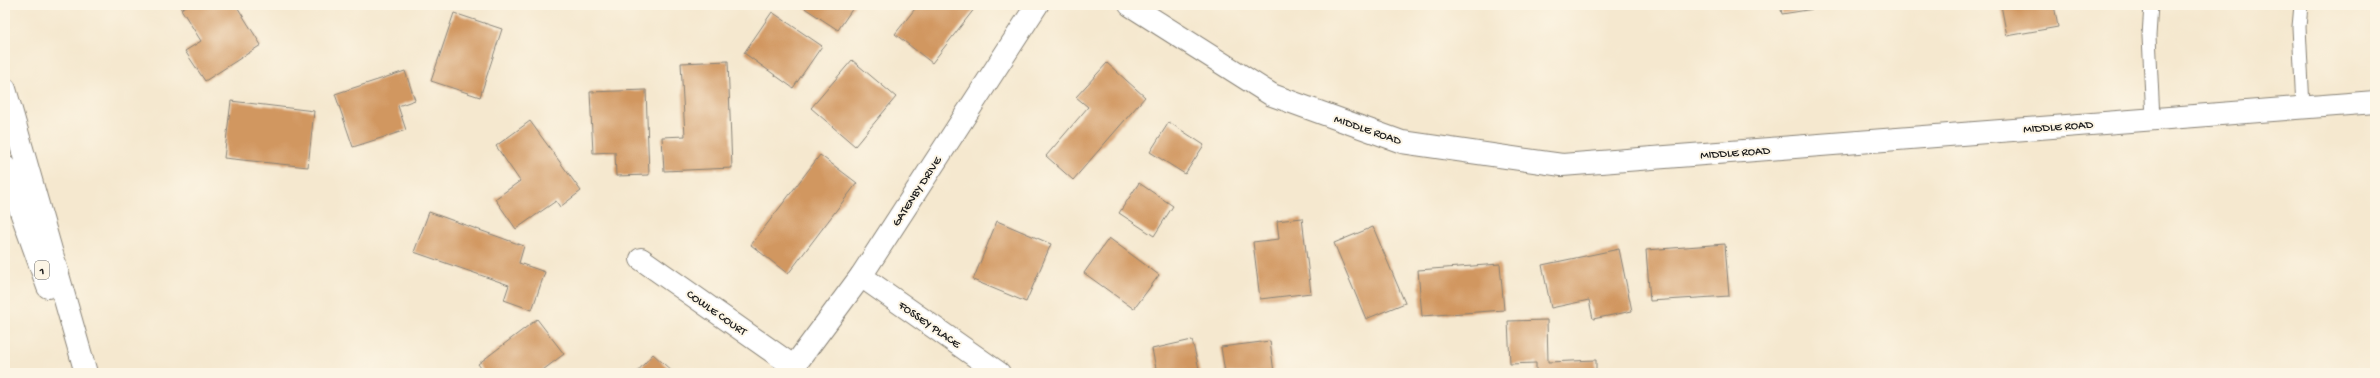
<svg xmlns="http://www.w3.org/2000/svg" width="2380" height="378" font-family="'Gochi Hand',sans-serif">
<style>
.building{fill:#d19761}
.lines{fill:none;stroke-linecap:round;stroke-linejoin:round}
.service-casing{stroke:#888276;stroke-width:15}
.minor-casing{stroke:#888276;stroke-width:24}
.secondary-casing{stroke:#888276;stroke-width:24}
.motorway-casing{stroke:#888276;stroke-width:24}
.service{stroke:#fff;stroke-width:13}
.minor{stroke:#fff;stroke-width:22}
.secondary{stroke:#fff;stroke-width:22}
.motorway{stroke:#fff;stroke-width:22}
.labels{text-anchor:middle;stroke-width:4;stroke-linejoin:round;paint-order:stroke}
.shield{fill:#fcf5e5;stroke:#5f5d58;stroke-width:1}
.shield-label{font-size:11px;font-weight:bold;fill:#1c1c1c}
.street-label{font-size:12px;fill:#1c1c1c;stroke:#fcf5e5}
</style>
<rect width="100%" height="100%" fill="#fcf5e5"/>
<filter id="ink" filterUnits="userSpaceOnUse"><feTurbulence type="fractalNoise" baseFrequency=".025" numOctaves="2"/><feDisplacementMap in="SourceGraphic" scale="8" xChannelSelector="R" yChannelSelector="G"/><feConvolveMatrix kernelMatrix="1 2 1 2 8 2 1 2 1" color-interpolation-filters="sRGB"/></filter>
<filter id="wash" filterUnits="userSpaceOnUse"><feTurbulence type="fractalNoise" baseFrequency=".012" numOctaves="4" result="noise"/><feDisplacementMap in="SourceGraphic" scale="16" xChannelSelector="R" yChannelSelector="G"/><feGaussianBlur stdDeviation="0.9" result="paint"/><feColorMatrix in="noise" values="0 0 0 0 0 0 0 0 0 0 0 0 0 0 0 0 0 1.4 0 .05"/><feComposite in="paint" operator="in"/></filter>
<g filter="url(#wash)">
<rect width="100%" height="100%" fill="#f5e8cf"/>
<g id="blocks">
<g class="building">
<path d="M188 5H236L261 45 205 81 185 51 201 41 181 9Z"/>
<path d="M800 5H855L838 30Z"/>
<path d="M918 5H971L975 8 932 63 895 34Z"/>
<path d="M1780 5H1833V6L1782 14Z"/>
<path d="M2001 5H2054L2058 27 2007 36Z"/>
<path d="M772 12 822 46 793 88 744 53Z"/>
<path d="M454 13 502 29 480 97 431 81Z"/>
<path d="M852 60 896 97 855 146 811 108Z"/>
<path d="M728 61 732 168 664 171 662 137 685 136 681 63Z"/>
<path d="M1107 63 1145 97 1073 180 1046 156 1088 107 1076 97Z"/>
<path d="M405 71 415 100 398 106 406 130 353 147 335 94Z"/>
<path d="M646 90 649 175 616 176 615 152 593 153 590 92Z"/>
<path d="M231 101 314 111 308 167 224 158Z"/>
<path d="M530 121 581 191 560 207 556 201 516 229 495 199 520 181 496 146Z"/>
<path d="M1169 122 1204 145 1185 174 1150 152Z"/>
<path d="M820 155 857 183 788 274 751 245Z"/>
<path d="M1139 183 1173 206 1154 236 1119 213Z"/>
<path d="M429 212 524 246 519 263 545 272 532 310 504 300 509 285 414 252Z"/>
<path d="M1302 218 1311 293 1260 299 1253 242 1279 239 1277 221Z"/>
<path d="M997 221 1051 244 1026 302 973 280Z"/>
<path d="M1373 227 1405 303 1366 319 1334 243Z"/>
<path d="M1109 238 1159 275 1134 309 1084 273Z"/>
<path d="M1725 244 1729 296 1650 301 1646 250Z"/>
<path d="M1619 249 1632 311 1593 319 1589 300 1551 308 1542 265Z"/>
<path d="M1500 264 1504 310 1422 316 1418 270Z"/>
<path d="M537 319 564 354 539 373H485L478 364Z"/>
<path d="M1547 320 1548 362 1596 360V373H1536V363L1510 364 1508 321Z"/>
<path d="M1192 340 1200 373H1157L1152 349Z"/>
<path d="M1270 341 1274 373H1225L1221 347Z"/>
<path d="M653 354 674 373H636Z"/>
</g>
</g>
</g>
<g filter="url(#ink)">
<use href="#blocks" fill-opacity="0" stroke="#888276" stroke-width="1"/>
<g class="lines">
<defs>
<g id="service">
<path d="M2151 5 2149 36 2153 119"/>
<path d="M2301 5 2299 27 2303 107"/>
</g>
<g id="minor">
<path d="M641 259 793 366"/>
<path d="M861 276 999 373"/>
<path d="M789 373 861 276 1037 5"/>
</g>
<path id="secondary" d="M1130 5 1272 95 1402 142 1562 165 2375 102"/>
<g id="motorway">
<path d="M5 89 86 373"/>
<path d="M5 167 48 287"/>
</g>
</defs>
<use href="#service" class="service-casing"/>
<use href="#minor" class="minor-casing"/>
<use href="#secondary" class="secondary-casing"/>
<use href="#motorway" class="motorway-casing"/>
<use href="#service" class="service"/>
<use href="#minor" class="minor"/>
<use href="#secondary" class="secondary"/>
<use href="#motorway" class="motorway"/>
</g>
</g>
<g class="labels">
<rect class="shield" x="35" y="261" width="14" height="18" rx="3"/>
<g class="shield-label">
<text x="42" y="274">1</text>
</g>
<g class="street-label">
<text transform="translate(2058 126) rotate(-4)" y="4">MIDDLE ROAD</text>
<text transform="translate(1368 129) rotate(19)" y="4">MIDDLE ROAD</text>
<text transform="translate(1735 152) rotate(-4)" y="4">MIDDLE ROAD</text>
<text transform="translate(916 191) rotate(-57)" y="4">GATENBY DRIVE</text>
<text transform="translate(717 312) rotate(35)" y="4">COWLE COURT</text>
<text transform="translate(930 324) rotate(35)" y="4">FOSSEY PLACE</text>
</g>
</g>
<rect width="2380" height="378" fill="none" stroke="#fcf5e5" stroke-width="20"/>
</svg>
